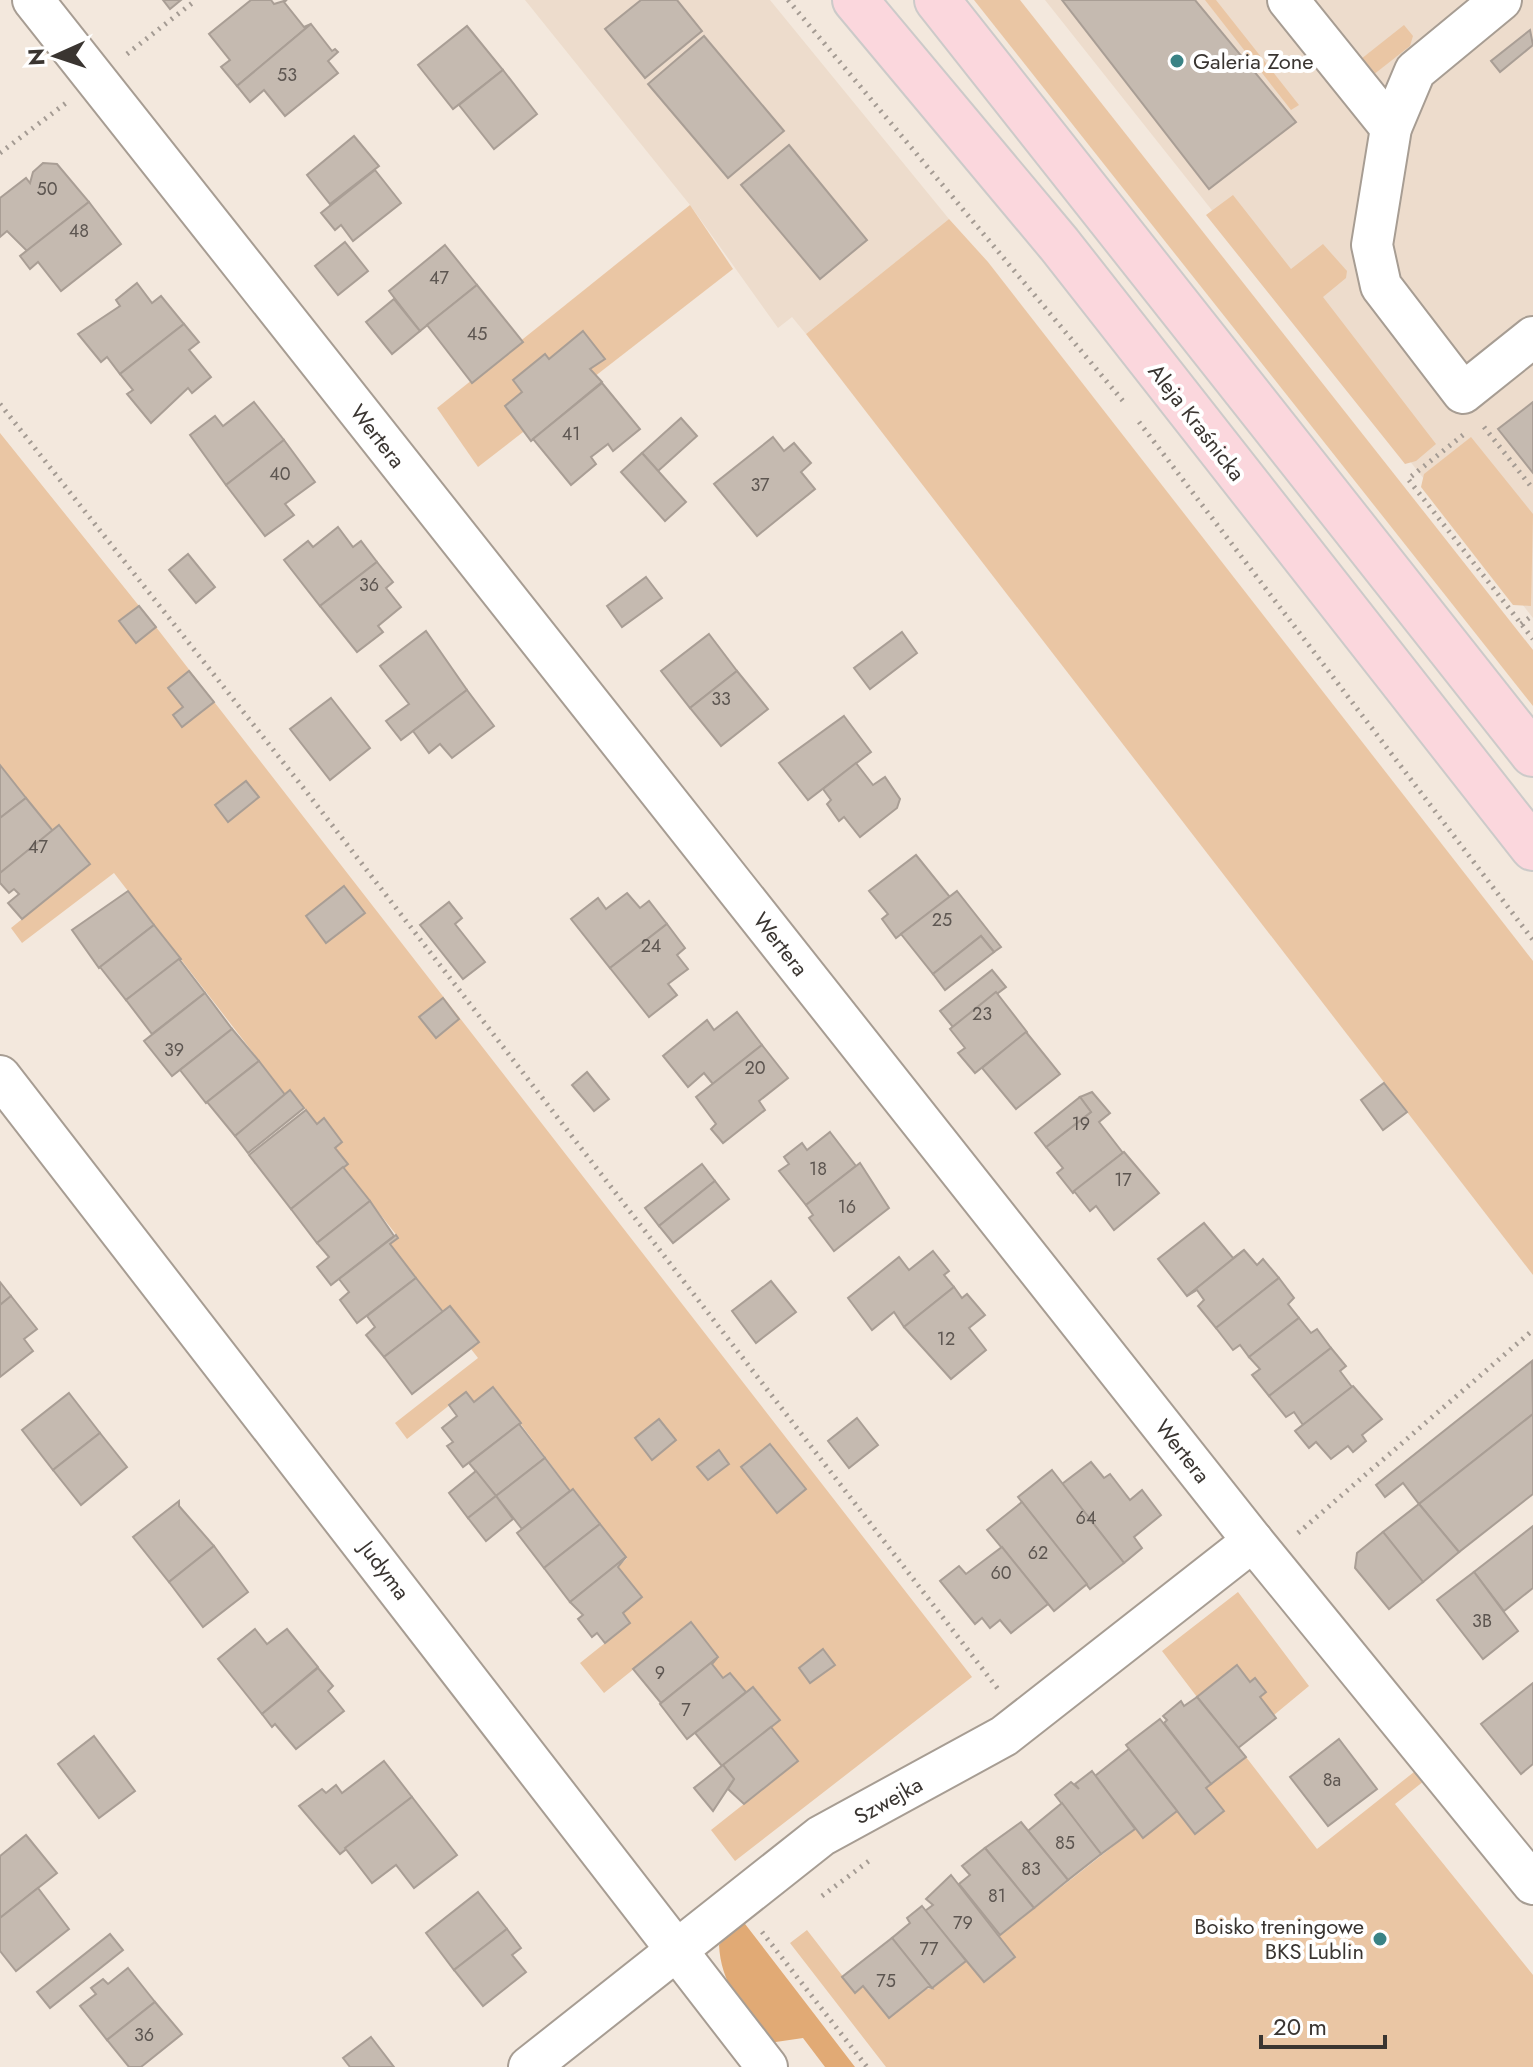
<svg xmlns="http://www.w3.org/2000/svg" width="1533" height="2067" font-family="Jost,sans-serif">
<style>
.built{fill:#eddccc}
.green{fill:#eac6a4}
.forest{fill:#e1aa75}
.building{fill:#c5bab0;stroke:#a99e95;stroke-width:2}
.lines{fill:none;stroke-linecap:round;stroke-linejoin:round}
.minor-casing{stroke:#a79d93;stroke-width:44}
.major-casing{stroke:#cccac9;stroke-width:48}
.path{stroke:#a49b93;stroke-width:5;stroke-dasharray:2 6;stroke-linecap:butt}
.minor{stroke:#fff;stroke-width:40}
.major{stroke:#fbd7dd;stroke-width:44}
.poi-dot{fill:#3a8385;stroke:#fff;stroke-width:3}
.labels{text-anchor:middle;stroke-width:8;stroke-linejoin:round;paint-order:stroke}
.number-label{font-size:18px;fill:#5d5651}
.poi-label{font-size:22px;fill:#3a3531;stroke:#fff;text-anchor:start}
.street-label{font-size:22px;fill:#3a3531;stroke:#fff}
</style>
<rect width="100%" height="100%" fill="#f3e8dd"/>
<g class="built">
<path d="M525 0H770L949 219 806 334 792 317 778 328 690 205Z"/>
<path d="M1045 0H1533V618L1311 335Z"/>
</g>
<g class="green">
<path d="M974 0H1020L1533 650V706Z"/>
<path d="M1205 0H1216L1299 105 1291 110Z"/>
<path d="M1404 25 1413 36 1410 46 1373 75 1356 63Z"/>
<path d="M1233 195 1291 269 1323 244 1347 271 1346 278 1323 297 1436 444 1416 461 1405 464 1206 215Z"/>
<path d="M690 205 733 269 478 467 437 408Z"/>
<path d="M949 219 988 262 1533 961V1275L806 334Z"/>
<path d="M0 433 156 627 972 1677 735 1861 711 1830 798 1761 771 1727 780 1719 754 1687 746 1692 730 1673 723 1678 712 1664 718 1656 691 1623 604 1693 580 1663 630 1623 623 1613 642 1597 618 1567 627 1558 573 1489 570 1490 493 1387 474 1402 466 1392 407 1439 395 1423 478 1358 471 1349 478 1342 443 1312 390 1244 398 1237 343 1167 347 1163 335 1148 342 1141 324 1119 317 1124 290 1091 285 1094 114 873 22 943 11 928 90 864 60 826 53 831 0 765Z"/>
<path d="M1471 437 1533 514 1531 606 1513 605 1421 487 1424 474Z"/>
<path d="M1238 1592 1309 1686 1274 1715 1260 1697 1266 1691 1255 1678 1250 1682 1237 1665 1197 1697 1162 1651Z"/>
<path d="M1246 1757 1317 1849 1414 1772 1424 1781 1395 1804 1533 1975V2067H886L790 1943 807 1930 855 1992 863 1986 931 1989 967 1960 984 1982 1015 1958 999 1936 1135 1829 1143 1837 1177 1811 1195 1833 1206 1788Z"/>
</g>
<path class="forest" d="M742 1920 855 2067H825L803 2038 769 2043C745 2010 721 1986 719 1945Z"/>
<g class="building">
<path d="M163 0H181L170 9Z"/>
<path d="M251 0H271L274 4 287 0 284 2 304 27 311 24 237 86 221 67 230 60 209 34Z"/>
<path d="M641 0H677L702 31 645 78 605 29Z"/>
<path d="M1062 0H1195L1296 122 1209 189Z"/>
<path d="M311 24 332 51 335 49 338 52 328 61 338 73 285 116 264 90 250 102 237 86Z"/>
<path d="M467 26 503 70 453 109 418 65Z"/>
<path d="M1530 30 1533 45 1500 72 1491 61Z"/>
<path d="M704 36 784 131 728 178 648 84Z"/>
<path d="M503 70 537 114 494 149 459 105Z"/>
<path d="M354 136 379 166 330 204 307 175Z"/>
<path d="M789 145 867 240 820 279 741 185Z"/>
<path d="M43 163 57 164 89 202 27 251 7 231 0 237V198L26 178 30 183 33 172Z"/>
<path d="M375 170 401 203 353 241 341 225 335 230 321 213Z"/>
<path d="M89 202 121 244 61 291 38 262 30 269 20 256Z"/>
<path d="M345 242 368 271 338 295 315 266Z"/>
<path d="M445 245 477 285 420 331 389 291Z"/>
<path d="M137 283 152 303 161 296 184 324 120 374 107 357 101 362 78 334 120 306 116 300Z"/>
<path d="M477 285 523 342 472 383 427 325Z"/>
<path d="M394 299 420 331 392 354 366 322Z"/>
<path d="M184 324 199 342 189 350 211 377 192 393 188 388 151 423 127 394 133 390 120 374Z"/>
<path d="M583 331 605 359 590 369 602 382 531 441 505 406 522 392 513 380 545 354 549 359Z"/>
<path d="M602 383 640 429 613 451 608 444 591 457 596 464 571 485 533 439Z"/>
<path d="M254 402 284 440 226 485 190 435 215 416 223 426Z"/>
<path d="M1533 402V473L1498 429Z"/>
<path d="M681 418 697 436 658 471 642 453Z"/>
<path d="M773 437 784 451 794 443 811 463 801 472 815 489 757 536 714 484Z"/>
<path d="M284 440 315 482 285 504 294 515 265 536 226 485Z"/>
<path d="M642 453 686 502 665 521 621 472Z"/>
<path d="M338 527 353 547 361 541 377 562 320 606 284 560 308 541 313 547Z"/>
<path d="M188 554 215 587 196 603 169 570Z"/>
<path d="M377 562 393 582 386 588 401 607 378 626 383 632 357 652 320 606Z"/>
<path d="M646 577 662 598 622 627 607 606Z"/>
<path d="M139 606 156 627 136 643 119 621Z"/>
<path d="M426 631 467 690 401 740 386 721 409 704 380 666Z"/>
<path d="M902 632 917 653 870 689 854 668Z"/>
<path d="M709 634 737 671 690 708 661 671Z"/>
<path d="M189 671 214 702 182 727 173 715 183 707 168 688Z"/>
<path d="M737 671 768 709 721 746 690 708Z"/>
<path d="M467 690 494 726 452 758 440 744 429 753 413 731Z"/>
<path d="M331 698 370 748 330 780 290 729Z"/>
<path d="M844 716 871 752 808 800 779 763Z"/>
<path d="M856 763 873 785 885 777 900 799 897 808 860 837 844 817 839 821 827 804 831 800 823 789Z"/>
<path d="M0 765 26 798 0 818Z"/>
<path d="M246 781 259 797 228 822 215 805Z"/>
<path d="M26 798 53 831 0 873V818Z"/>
<path d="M59 825 90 864 22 919 8 903 19 894 14 889 9 893 0 883V873Z"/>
<path d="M916 855 950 897 896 938 882 919 888 914 869 891Z"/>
<path d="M344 886 365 913 326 943 306 916Z"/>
<path d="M128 891 154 925 99 968 72 930Z"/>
<path d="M957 891 1001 947 994 952 981 936 933 974 901 934Z"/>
<path d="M627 893 640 908 649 901 667 924 610 968 571 919 598 898 606 909Z"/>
<path d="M449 902 462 918 455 924 485 962 463 979 420 925Z"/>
<path d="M667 924 685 948 677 955 688 969 668 984 677 995 649 1017 610 968Z"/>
<path d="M154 925 181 959 126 1000 100 967Z"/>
<path d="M981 936 994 952 945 990 933 974Z"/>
<path d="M179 959 205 993 152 1034 126 1000Z"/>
<path d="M992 970 1006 987 953 1027 940 1011Z"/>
<path d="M996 992 1027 1032 975 1073 958 1053 965 1048 950 1029Z"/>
<path d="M205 993 232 1029 172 1076 144 1041Z"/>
<path d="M443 998 459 1019 436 1038 419 1017Z"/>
<path d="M737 1012 762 1045 713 1084 704 1073 688 1087 663 1056 707 1020 714 1030Z"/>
<path d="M232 1029 259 1061 206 1103 180 1070Z"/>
<path d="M1026 1032 1060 1074 1016 1109 982 1068Z"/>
<path d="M762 1045 788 1078 759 1101 765 1110 723 1143 711 1129 716 1124 696 1097Z"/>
<path d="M259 1061 286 1096 235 1136 207 1102Z"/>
<path d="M587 1072 609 1099 594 1111 572 1085Z"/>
<path d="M1384 1083 1407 1112 1383 1130 1361 1100Z"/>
<path d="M290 1090 304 1108 248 1153 235 1136Z"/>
<path d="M1092 1092 1110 1113 1099 1122 1123 1153 1073 1193 1057 1173 1063 1168 1046 1147 1091 1112 1080 1097Z"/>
<path d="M1080 1097 1091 1112 1046 1147 1035 1133Z"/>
<path d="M306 1110 317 1124 324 1118 342 1142 335 1148 348 1164 291 1209 249 1155Z"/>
<path d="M830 1132 856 1166 806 1205 779 1171 789 1164 784 1157 802 1143 807 1150Z"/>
<path d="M1124 1152 1159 1193 1114 1230 1096 1206 1090 1211 1074 1191Z"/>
<path d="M860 1163 889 1208 834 1251 809 1218 813 1215 806 1205Z"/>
<path d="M702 1164 715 1181 659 1226 645 1208Z"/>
<path d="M343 1167 370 1201 317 1243 291 1209Z"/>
<path d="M715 1181 729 1199 673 1243 659 1226Z"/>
<path d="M370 1201 394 1236 331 1285 317 1267 329 1257 317 1243Z"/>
<path d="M1204 1223 1233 1258 1244 1250 1187 1296 1158 1259Z"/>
<path d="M396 1235 398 1238 390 1244 416 1278 357 1323 340 1300 349 1292 339 1279Z"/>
<path d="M1244 1250 1257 1265 1263 1259 1279 1278 1216 1328 1198 1306 1204 1300 1197 1290 1187 1296Z"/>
<path d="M933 1251 949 1271 944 1275 954 1287 904 1327 894 1312 872 1330 848 1298 899 1257 909 1270Z"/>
<path d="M416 1278 443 1312 384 1357 366 1335 375 1327 367 1316Z"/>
<path d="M1279 1278 1294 1298 1288 1304 1299 1318 1249 1357 1240 1345 1233 1350 1216 1328Z"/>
<path d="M771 1281 796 1312 756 1343 732 1311Z"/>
<path d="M0 1282 11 1296 0 1305Z"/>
<path d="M954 1287 962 1298 967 1294 985 1315 969 1328 986 1350 951 1379 904 1327Z"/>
<path d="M11 1296 37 1329 24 1339 33 1351 0 1377V1305Z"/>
<path d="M450 1306 479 1342 412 1394 384 1357Z"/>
<path d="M1299 1318 1311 1333 1317 1329 1331 1348 1269 1396 1252 1375 1260 1369 1249 1357Z"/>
<path d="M1331 1348 1346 1366 1340 1371 1352 1387 1303 1425 1294 1412 1286 1417 1269 1396Z"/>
<path d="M1532 1361 1533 1414 1419 1504 1403 1483 1385 1497 1376 1485Z"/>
<path d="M1353 1386 1382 1419 1362 1435 1366 1441 1353 1452 1348 1446 1331 1459 1316 1442 1309 1448 1295 1431Z"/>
<path d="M493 1387 521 1423 463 1467 447 1446 453 1442 442 1428 457 1416 449 1405 466 1392 474 1402Z"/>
<path d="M69 1393 100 1433 53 1470 22 1430Z"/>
<path d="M1533 1414V1494L1459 1552 1419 1504Z"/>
<path d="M857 1418 878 1445 849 1468 828 1441Z"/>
<path d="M659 1419 676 1440 652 1460 635 1438Z"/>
<path d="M519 1424 545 1458 496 1496 469 1463Z"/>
<path d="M100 1433 127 1467 81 1505 53 1470Z"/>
<path d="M770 1444 806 1489 777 1513 741 1467Z"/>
<path d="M719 1450 729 1464 708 1480 697 1467Z"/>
<path d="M545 1458 570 1491 522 1529 496 1496Z"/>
<path d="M1091 1462 1104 1478 1110 1474 1130 1500 1142 1490 1161 1515 1134 1537 1142 1548 1124 1563 1062 1484Z"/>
<path d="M1052 1470 1124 1563 1090 1589 1018 1497Z"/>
<path d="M476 1471 496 1496 468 1518 449 1493Z"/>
<path d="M573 1489 600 1524 544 1568 517 1533Z"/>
<path d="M496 1496 513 1519 486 1541 468 1518Z"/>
<path d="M179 1501V1506L214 1546 169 1582 133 1537Z"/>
<path d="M1022 1502 1087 1584 1054 1611 987 1530Z"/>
<path d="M1419 1504 1459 1552 1423 1582 1383 1532Z"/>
<path d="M600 1524 626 1557 570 1602 544 1568Z"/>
<path d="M1533 1526V1588L1504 1611 1474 1572Z"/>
<path d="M1383 1532 1423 1582 1389 1609 1355 1568 1357 1553Z"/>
<path d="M214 1546 248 1592 203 1627 169 1582Z"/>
<path d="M1002 1547 1048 1604 1011 1633 1000 1620 990 1628 982 1618 975 1624 940 1581 959 1566 966 1574Z"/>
<path d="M626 1557 618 1567 642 1597 623 1613 630 1623 605 1643 597 1633 592 1637 578 1619 583 1615 570 1602Z"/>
<path d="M1474 1572 1518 1631 1483 1659 1437 1600Z"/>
<path d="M691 1622 718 1657 661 1703 633 1669Z"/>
<path d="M255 1629 267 1644 287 1629 318 1667 262 1714 218 1659Z"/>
<path d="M823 1649 835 1665 810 1683 799 1668Z"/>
<path d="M717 1658 712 1664 723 1678 730 1673 746 1692 687 1739 660 1704Z"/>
<path d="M1237 1665 1250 1682 1255 1678 1266 1692 1260 1697 1276 1718 1238 1748 1197 1697Z"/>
<path d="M318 1668 333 1686 328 1691 344 1711 296 1749 275 1724 272 1727 262 1714Z"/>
<path d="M1533 1683V1764L1521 1774 1481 1724Z"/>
<path d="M753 1687 780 1720 722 1766 695 1733Z"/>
<path d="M1197 1697 1246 1757 1211 1784 1164 1723 1167 1720 1163 1716 1181 1701 1184 1706Z"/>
<path d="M1160 1719 1211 1784 1206 1788 1224 1811 1195 1834 1126 1745Z"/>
<path d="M771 1727 798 1761 744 1804 728 1789 734 1779 723 1765Z"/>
<path d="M94 1736 135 1791 99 1818 58 1764Z"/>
<path d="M1339 1739 1377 1789 1328 1826 1290 1777Z"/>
<path d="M1129 1749 1177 1811 1143 1838 1095 1776Z"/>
<path d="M384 1761 412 1797 340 1854 299 1806 322 1789 326 1793 336 1785 342 1793Z"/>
<path d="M723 1765 734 1779 713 1811 694 1788Z"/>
<path d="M1092 1771 1135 1829 1101 1854 1055 1795 1071 1782 1079 1789 1075 1784Z"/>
<path d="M412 1797 457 1855 414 1888 396 1865 372 1883 345 1848Z"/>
<path d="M1062 1803 1101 1854 1068 1880 1028 1831Z"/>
<path d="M1021 1822 1068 1880 1034 1908 985 1848Z"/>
<path d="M26 1835 57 1873 0 1918V1856Z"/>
<path d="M985 1848 1034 1908 1000 1935 959 1884 970 1875 962 1866Z"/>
<path d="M951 1875 1015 1957 984 1982 925 1911 933 1905 926 1899Z"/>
<path d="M38 1888 69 1929 16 1971 0 1951V1918Z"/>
<path d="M478 1892 507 1929 454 1970 426 1933Z"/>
<path d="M922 1906 966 1961 932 1988 892 1938 910 1923 907 1918Z"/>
<path d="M507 1929 521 1948 512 1955 526 1972 483 2006 454 1970Z"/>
<path d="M110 1934 123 1950 50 2008 37 1992Z"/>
<path d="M892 1938 932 1988 928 1987 889 2018 863 1986 855 1993 842 1977Z"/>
<path d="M128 1968 155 2002 107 2040 80 2006 96 1994 91 1988 103 1979 108 1984Z"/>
<path d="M155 2002 182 2034 141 2067H129L107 2040Z"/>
<path d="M371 2037 394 2067H350L343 2058Z"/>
</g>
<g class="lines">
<defs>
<g id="minor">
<path d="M33 0 1253 1541 1533 1884"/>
<path d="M1288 0 1391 128"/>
<path d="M1501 0 1415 71 1391 128 1372 245 1381 286 1463 393 1533 337"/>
<path d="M0 1076 767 2067"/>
<path d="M529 2067 821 1836 1004 1736 1253 1541"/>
</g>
<g id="major">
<path d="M855 0 1059 244 1533 848"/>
<path d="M937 0 1533 754"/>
</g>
</defs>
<use href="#minor" class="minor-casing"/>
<use href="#major" class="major-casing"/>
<g class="path">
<path d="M788 0 1123 401"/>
<path d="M127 54 196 0"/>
<path d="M0 153 66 103"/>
<path d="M0 404 305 790 998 1689"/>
<path d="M1139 422 1533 940"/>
<path d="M1484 427 1533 489"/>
<path d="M1463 435 1408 479 1533 639"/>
<path d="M1521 624 1533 615"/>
<path d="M1298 1533 1533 1330"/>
<path d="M822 1896 873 1858"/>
<path d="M762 1932 867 2067"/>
</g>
<use href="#minor" class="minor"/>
<use href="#major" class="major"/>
</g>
<g class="poi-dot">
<circle cx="1177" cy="61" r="8"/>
<circle cx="1380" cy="1939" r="8"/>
</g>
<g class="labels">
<g class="number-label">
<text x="287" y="81">53</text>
<text x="47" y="195">50</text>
<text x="79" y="237">48</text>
<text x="439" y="284">47</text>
<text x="477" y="340">45</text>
<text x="571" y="440">41</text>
<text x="280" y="480">40</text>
<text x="760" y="491">37</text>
<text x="369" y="591">36</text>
<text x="721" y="705">33</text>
<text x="38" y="853">47</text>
<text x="942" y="926">25</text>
<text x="651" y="952">24</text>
<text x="982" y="1020">23</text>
<text x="174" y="1056">39</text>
<text x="755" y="1074">20</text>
<text x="1081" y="1130">19</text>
<text x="818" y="1175">18</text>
<text x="1123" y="1186">17</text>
<text x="847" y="1213">16</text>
<text x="946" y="1345">12</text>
<text x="1086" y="1524">64</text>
<text x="1038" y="1559">62</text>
<text x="1001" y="1579">60</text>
<text x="1482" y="1627">3B</text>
<text x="660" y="1679">9</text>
<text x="686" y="1716">7</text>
<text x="1332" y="1786">8a</text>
<text x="1065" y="1849">85</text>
<text x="1031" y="1875">83</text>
<text x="997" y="1902">81</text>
<text x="963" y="1929">79</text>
<text x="929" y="1955">77</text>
<text x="886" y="1987">75</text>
<text x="144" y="2041">36</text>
</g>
<g class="poi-label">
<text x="1193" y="69">Galeria Zone</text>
<text x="1364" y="1934" text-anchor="end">Boisko treningowe<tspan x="1364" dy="25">BKS Lublin</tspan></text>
</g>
<g class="street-label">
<text transform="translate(1197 422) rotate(52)" y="8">Aleja Kraśnicka</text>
<text transform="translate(378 436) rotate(52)" y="8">Wertera</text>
<text transform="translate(781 944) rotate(52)" y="8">Wertera</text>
<text transform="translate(1183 1451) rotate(52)" y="8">Wertera</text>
<text transform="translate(385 1570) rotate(53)" y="8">Judyma</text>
<text transform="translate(888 1800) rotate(-29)" y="8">Szwejka</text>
</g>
</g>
<g transform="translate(56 56) rotate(267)" stroke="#ffffff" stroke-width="6" paint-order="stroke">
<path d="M0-6L14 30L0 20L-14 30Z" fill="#3a3531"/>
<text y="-12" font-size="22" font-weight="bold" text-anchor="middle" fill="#3a3531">N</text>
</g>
<path d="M1261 2035v12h124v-12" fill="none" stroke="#3a3531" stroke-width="4"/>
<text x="1273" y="2035" font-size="24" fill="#3a3531" stroke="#ffffff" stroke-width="6" paint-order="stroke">20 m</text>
</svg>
